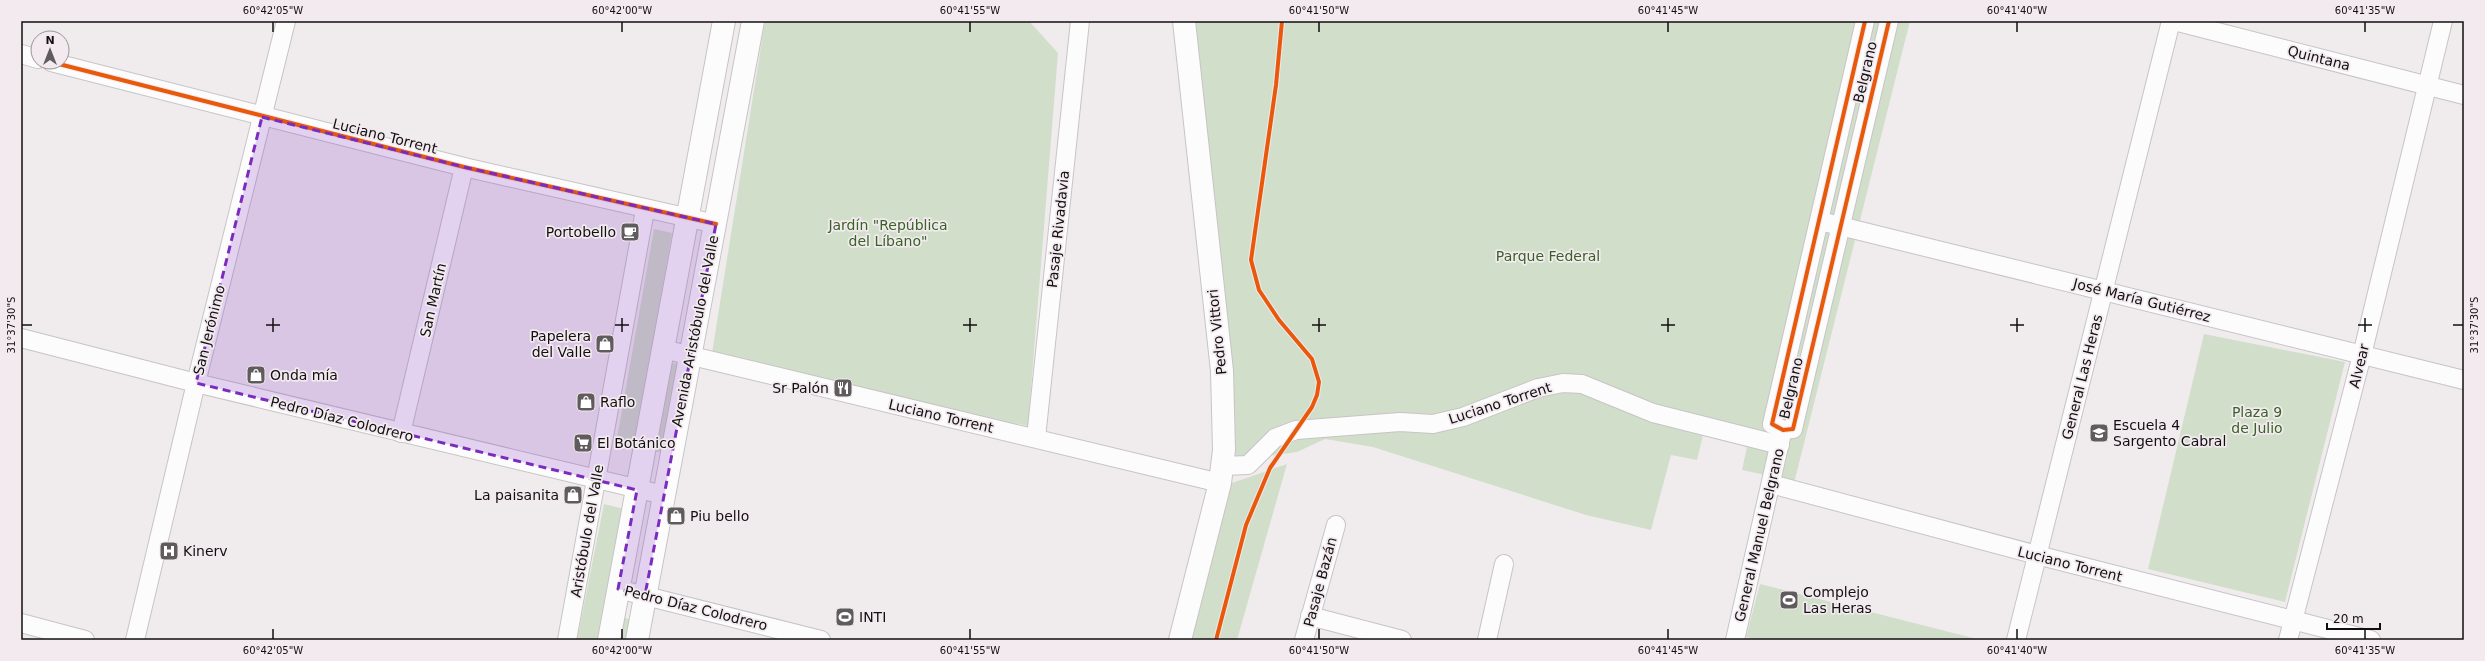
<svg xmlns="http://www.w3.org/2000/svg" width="2485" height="661" font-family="'DejaVu Sans',sans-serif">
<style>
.green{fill:#d1deca}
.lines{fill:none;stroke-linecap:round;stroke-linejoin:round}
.minor-casing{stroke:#c7c4c6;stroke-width:20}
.tertiary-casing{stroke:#c7c4c6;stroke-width:24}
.secondary-casing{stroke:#c7c4c6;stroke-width:24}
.minor{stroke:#fdfcfc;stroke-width:18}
.tertiary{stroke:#fdfcfc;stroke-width:22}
.secondary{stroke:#fdfcfc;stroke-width:22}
.cycleway-casing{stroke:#f2eaee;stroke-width:6}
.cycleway{stroke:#e8590c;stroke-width:4}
.marked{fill:#7b2cbf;fill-opacity:0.2;stroke:#7b2cbf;stroke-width:3;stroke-dasharray:8 5;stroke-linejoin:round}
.ticks{fill:none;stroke:#120f11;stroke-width:1.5}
.labels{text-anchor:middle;stroke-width:3.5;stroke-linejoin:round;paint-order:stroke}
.street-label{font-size:14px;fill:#120f11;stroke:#f2eaee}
.park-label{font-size:14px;fill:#376324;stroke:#f2eaee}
.poi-label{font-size:14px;fill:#120f11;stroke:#f2eaee;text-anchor:start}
.neatline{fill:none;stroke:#120f11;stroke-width:1.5}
.ticks-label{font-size:10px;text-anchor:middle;fill:#120f11}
</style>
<rect width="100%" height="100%" fill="#f0ecee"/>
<g class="green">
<path d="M765 21H1029L1058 53 1028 426 712 353Z"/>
<path d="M1192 21H1910L1792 491 1761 474 1742 470 1747 447 1703 435 1697 460 1671 455 1651 530 1586 515 1373 447 1325 439 1297 452 1230 461Z"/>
<path d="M654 229 672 233 635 449 616 444Z"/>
<path d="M2204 334 2345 362 2285 602 2148 569Z"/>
<path d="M667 362 683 365 666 454 651 450Z"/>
<path d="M1287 464 1237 640H1185L1226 485Z"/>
<path d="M604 504 624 509 598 640H577Z"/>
<path d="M1760 584 1981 640H1757L1746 637Z"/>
<path d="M620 617 633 620 630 640H616Z"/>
</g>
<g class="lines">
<defs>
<g id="minor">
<path d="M1865 21 1772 424 1783 430 1793 429 1889 21"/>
<path d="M2174 21 2464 95"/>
<path d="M21 54 38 59"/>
<path d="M51 62 464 167 716 224"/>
<path d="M1828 223 2464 380"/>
<path d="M21 338 196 383 664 495"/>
<path d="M663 349 1220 483"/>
<path d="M401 433 464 167"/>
<path d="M1036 438 1080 21"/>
<path d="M1223 466 1248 465 1275 438 1296 430 1400 422 1433 424 1463 417 1538 388 1563 383 1582 384 1653 413 1780 445"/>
<path d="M1771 484 2037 555 2371 640"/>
<path d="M618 589 821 640"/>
<path d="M1310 616 1402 640"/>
<path d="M21 623 85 640"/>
<path d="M135 640 196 383 286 21"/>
<path d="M567 640 645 210"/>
<path d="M1304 640 1336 525"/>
<path d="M1487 640 1504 564"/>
<path d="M1735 640 1782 433"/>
<path d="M2016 640 2171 21"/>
<path d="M2288 640 2362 355 2443 21"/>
</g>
<path id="tertiary" d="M1180 640 1220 483 1224 450 1222 371 1184 21"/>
<g id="secondary">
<path d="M609 640 724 21"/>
<path d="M637 640 753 21"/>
</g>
</defs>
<use href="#minor" class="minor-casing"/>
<use href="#tertiary" class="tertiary-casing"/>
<use href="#secondary" class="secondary-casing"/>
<use href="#minor" class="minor"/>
<use href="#tertiary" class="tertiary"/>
<use href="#secondary" class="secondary"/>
<defs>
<g id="cycleway">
<path d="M1865 21 1772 424 1783 430 1793 429 1889 21"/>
<path d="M51 62 464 167 716 224"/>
<path d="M1216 640 1246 525 1270 468 1312 407 1317 395 1319 382 1312 359 1279 320 1259 290 1251 260 1276 85 1282 21"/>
</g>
</defs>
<use href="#cycleway" class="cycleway-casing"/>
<use href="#cycleway" class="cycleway"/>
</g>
<path class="marked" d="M262 117 464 167 716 224 645 595 618 589 637 490 196 383Z"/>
<path class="ticks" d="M273 22V32M622 22V32M970 22V32M1319 22V32M1668 22V32M2017 22V32M2365 22V32M273 318V332M622 318V332M970 318V332M1319 318V332M1668 318V332M2017 318V332M2365 318V332M22 325H32M266 325H280M615 325H629M963 325H977M1312 325H1326M1661 325H1675M2010 325H2024M2358 325H2372M2453 325H2463M273 629V639M622 629V639M970 629V639M1319 629V639M1668 629V639M2017 629V639M2365 629V639"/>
<defs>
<symbol id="cafe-square" viewBox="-11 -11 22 22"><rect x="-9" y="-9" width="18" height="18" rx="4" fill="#605c5e" stroke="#f2eaee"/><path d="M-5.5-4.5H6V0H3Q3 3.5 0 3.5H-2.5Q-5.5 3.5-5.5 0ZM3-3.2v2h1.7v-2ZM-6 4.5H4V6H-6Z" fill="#fff"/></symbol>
<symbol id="shop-square" viewBox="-11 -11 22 22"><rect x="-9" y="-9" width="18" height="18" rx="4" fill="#605c5e" stroke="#f2eaee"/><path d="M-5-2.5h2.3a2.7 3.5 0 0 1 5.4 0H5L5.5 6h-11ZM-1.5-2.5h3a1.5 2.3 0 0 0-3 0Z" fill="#fff"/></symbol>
<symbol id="restaurant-square" viewBox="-11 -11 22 22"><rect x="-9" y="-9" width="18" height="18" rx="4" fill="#605c5e" stroke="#f2eaee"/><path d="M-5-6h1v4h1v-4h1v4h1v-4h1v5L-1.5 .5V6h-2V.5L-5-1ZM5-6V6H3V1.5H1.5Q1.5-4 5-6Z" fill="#fff"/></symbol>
<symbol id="school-square" viewBox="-11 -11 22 22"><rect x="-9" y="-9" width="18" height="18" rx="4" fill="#605c5e" stroke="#f2eaee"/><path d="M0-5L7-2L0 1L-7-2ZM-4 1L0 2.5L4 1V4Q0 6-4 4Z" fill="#fff"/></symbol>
<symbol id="supermarket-square" viewBox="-11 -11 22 22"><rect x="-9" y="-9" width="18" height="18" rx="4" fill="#605c5e" stroke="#f2eaee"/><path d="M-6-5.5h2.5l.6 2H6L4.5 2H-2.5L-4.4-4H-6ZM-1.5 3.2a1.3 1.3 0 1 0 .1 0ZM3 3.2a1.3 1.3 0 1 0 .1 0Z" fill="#fff"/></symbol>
<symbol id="hospital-square" viewBox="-11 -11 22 22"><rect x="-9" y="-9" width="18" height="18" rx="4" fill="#605c5e" stroke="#f2eaee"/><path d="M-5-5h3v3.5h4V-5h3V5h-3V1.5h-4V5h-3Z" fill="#fff"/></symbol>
<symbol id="stadium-square" viewBox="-11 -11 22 22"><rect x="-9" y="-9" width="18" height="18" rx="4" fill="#605c5e" stroke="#f2eaee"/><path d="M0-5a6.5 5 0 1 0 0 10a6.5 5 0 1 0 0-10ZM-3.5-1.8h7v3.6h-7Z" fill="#fff"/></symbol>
</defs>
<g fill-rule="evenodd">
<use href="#cafe-square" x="619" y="221" width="22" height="22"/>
<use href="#shop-square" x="594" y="333" width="22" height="22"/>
<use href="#shop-square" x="245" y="364" width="22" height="22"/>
<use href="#restaurant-square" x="832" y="377" width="22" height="22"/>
<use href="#shop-square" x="575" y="391" width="22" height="22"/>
<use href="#school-square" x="2088" y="422" width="22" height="22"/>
<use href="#supermarket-square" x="572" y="432" width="22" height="22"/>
<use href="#shop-square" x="562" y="484" width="22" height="22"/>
<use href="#shop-square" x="665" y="505" width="22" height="22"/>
<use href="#hospital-square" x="158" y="540" width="22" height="22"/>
<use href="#stadium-square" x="1778" y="589" width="22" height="22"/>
<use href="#stadium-square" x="834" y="606" width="22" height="22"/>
</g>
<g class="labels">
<g class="street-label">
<text transform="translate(2319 58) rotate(14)" y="5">Quintana</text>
<text transform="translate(1865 72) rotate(-77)" y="5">Belgrano</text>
<text transform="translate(385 136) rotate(14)" y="5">Luciano Torrent</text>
<text transform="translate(1058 229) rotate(-84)" y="5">Pasaje Rivadavia</text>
<text transform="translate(433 300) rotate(-77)" y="5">San Martín</text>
<text transform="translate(2142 300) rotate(14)" y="5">José María Gutiérrez</text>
<text transform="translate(209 330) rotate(-76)" y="5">San Jerónimo</text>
<text transform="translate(695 331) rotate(-79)" y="5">Avenida Aristóbulo del Valle</text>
<text transform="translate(1217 332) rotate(-96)" y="5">Pedro Vittori</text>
<text transform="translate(2359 366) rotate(-76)" y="5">Alvear</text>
<text transform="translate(2082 377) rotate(-76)" y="5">General Las Heras</text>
<text transform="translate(1791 388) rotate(-77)" y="5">Belgrano</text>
<text transform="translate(1500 403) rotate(-18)" y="5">Luciano Torrent</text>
<text transform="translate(941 416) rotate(13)" y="5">Luciano Torrent</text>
<text transform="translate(342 419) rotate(14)" y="5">Pedro Díaz Colodrero</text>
<text transform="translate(587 531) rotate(-80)" y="5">Aristóbulo del Valle</text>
<text transform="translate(1759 535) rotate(-77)" y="5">General Manuel Belgrano</text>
<text transform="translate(2070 564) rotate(14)" y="5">Luciano Torrent</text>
<text transform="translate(1320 582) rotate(-75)" y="5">Pasaje Bazán</text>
<text transform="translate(696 608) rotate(14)" y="5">Pedro Díaz Colodrero</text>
</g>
<g class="park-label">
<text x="888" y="230">Jardín "República<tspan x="888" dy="16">del Líbano"</tspan></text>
<text x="1548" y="261">Parque Federal</text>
<text x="2257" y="417">Plaza 9<tspan x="2257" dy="16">de Julio</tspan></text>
</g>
<g class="poi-label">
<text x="616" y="237" text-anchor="end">Portobello</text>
<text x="591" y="341" text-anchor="end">Papelera<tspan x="591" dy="16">del Valle</tspan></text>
<text x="270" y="380">Onda mía</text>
<text x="829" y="393" text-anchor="end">Sr Palón</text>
<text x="600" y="407">Raflo</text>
<text x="2113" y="430">Escuela 4<tspan x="2113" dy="16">Sargento Cabral</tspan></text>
<text x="597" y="448">El Botánico</text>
<text x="559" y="500" text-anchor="end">La paisanita</text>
<text x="690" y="521">Piu bello</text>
<text x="183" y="556">Kinerv</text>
<text x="1803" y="597">Complejo<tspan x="1803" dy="16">Las Heras</tspan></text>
<text x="859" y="622">INTI</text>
</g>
</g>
<rect width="2485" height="661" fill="none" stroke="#f2eaee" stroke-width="44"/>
<g transform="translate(50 50)"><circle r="19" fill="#f2eaee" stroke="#989296"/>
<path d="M0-3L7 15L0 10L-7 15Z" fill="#605c5e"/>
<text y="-6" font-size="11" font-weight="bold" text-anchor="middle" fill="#120f11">N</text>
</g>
<path d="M2327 623v6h53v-6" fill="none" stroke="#120f11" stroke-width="2"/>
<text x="2333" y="623" font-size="12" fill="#120f11" stroke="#f2eaee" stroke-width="3" paint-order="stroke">20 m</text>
<rect x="22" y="22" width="2441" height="617" class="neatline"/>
<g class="ticks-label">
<text x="273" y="14">60°42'05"W</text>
<text x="622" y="14">60°42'00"W</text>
<text x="970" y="14">60°41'55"W</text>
<text x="1319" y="14">60°41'50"W</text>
<text x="1668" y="14">60°41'45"W</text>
<text x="2017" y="14">60°41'40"W</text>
<text x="2365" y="14">60°41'35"W</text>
<text transform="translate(11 325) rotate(-90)" y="4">31°37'30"S</text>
<text transform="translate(2474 325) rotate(-90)" y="4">31°37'30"S</text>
<text x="273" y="654">60°42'05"W</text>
<text x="622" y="654">60°42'00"W</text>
<text x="970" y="654">60°41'55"W</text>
<text x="1319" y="654">60°41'50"W</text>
<text x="1668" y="654">60°41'45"W</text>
<text x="2017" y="654">60°41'40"W</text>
<text x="2365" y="654">60°41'35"W</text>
</g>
</svg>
